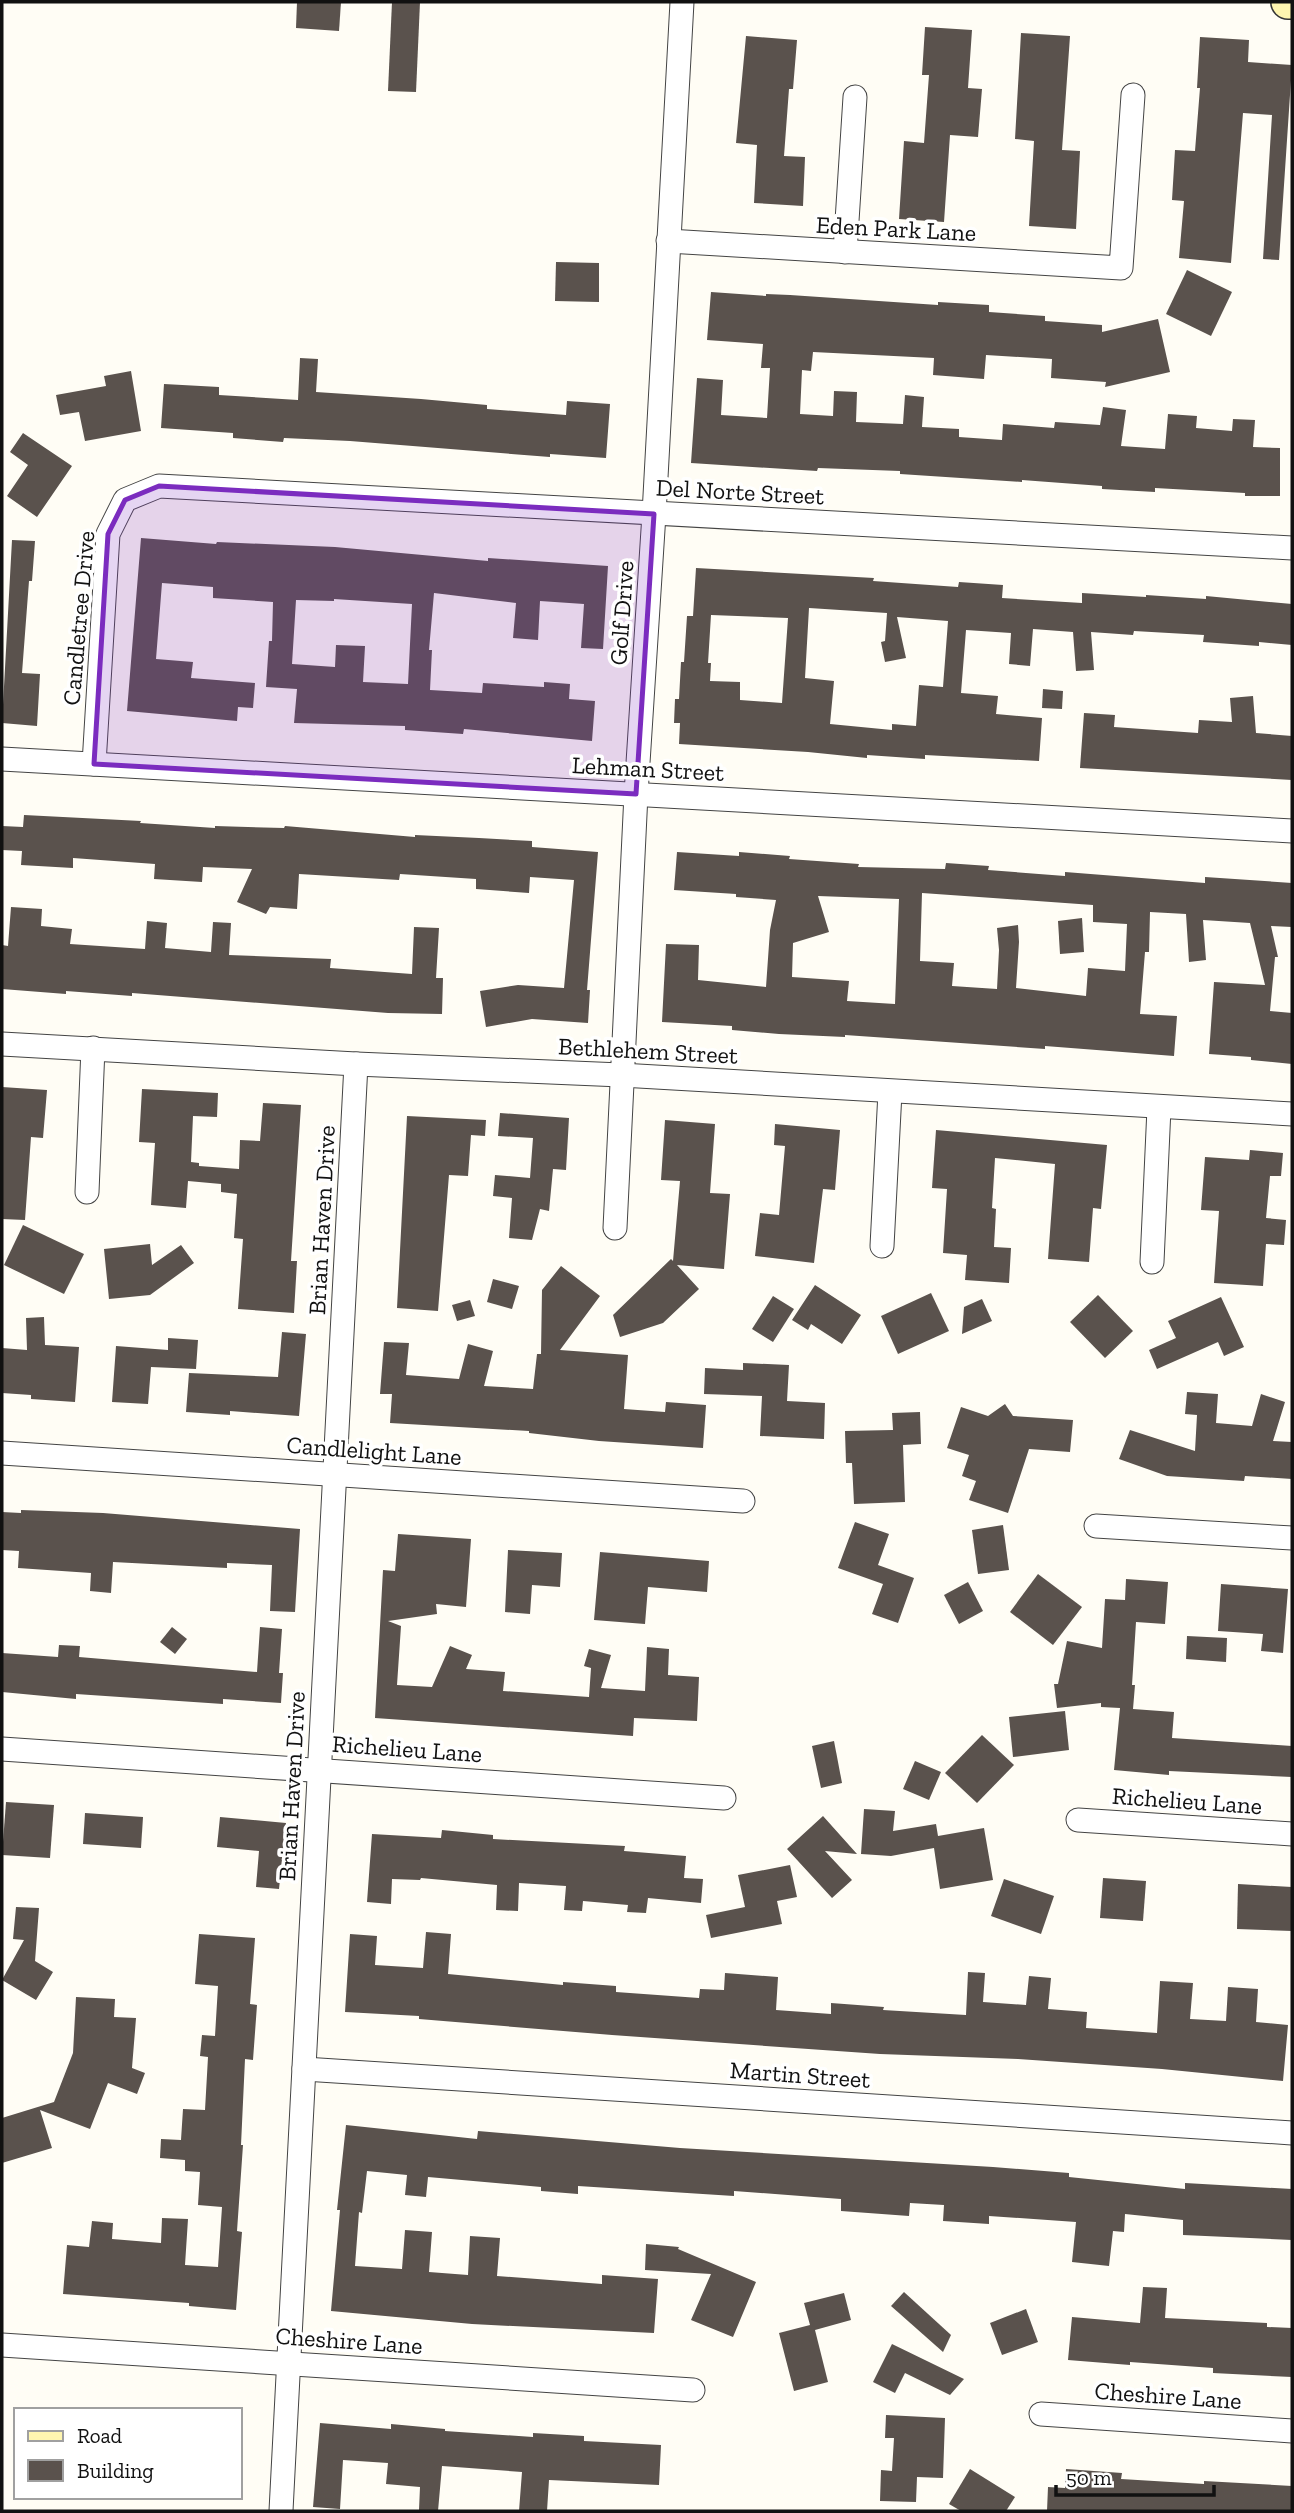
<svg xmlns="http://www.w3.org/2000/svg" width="1294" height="2513" font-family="'Zilla Slab',serif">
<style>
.building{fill:#5a524d;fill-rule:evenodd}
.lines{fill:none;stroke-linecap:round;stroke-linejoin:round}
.minor-casing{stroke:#444;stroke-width:25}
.secondary-casing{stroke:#333;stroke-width:36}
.minor{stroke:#fff;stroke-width:23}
.secondary{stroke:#fff6b0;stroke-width:33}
.marked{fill:#7b2cbf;fill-opacity:0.2;stroke:#7b2cbf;stroke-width:5;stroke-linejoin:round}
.labels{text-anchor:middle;stroke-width:7;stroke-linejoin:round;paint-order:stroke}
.street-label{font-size:24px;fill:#111;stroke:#fff}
</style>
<rect width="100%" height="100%" fill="#fffdf5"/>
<g class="building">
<path d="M297 2H341L339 31 296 28Z"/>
<path d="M392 2H420L416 92 388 91Z"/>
<path d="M925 27 972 30 968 88 982 89 978 137 950 135 944 222 899 219 904 141 924 143 929 75H922Z"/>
<path d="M1021 33 1070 36 1062 150 1080 151 1076 229 1029 226 1034 141 1015 139Z"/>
<path d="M746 36 797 40 793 89H789L784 156 805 157 803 206 754 203 757 145 736 143Z"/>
<path d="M1200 37 1249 40 1248 62 1292 65 1279 260 1263 259 1272 115 1243 113 1231 263 1179 258 1184 201 1172 200 1175 150 1195 151 1200 88H1197Z"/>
<path d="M556 262 599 263V302L555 301Z"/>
<path d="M1187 270 1232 292 1211 336 1166 314Z"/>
<path d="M711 292 766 296V294L790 295 938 305V302L989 305V312L1045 316V321L1102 325V332L1158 319 1170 372 1105 387 1106 382 1051 378 1052 359 986 355 984 379 933 375 934 358 813 352 811 371 802 370 800 414 833 416 834 391 857 392 856 422 903 424 905 395 924 397 922 427 959 429V437L1002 440 1003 424 1054 428 1055 422 1100 425 1103 407 1126 410 1121 446 1165 449 1168 414 1197 416 1196 428 1232 431 1233 419 1255 420 1253 447 1280 448V496H1245V493L1155 488V492L1102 489V486L1022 480V482L900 474V471L818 468 817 471 691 463 697 378 723 380 721 415 767 418 770 368H761L763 344 707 340Z"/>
<path d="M300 358 318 359 316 392 421 399 487 405V409L566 415 567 401 610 404 606 458 550 454V457L350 441 284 438 283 442 233 438V433L161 428 164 384 219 387V395L298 400Z"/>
<path d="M131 371 141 431 85 441 79 412 60 415 56 395 106 386 104 376Z"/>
<path d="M23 433 72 466 37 517 7 496 28 465 10 452Z"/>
<path d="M141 538 216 544 217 542 335 547 488 561V558L608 566 603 649 581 648 584 604 540 601 538 640 513 638 516 603 434 593 429 650H432L430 690 482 693 483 683 544 687V682L570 684 569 699 595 701 592 741 464 729 463 734 405 730V726L294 723 297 689 266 687 269 641H272L273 602 213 598V587L162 583 156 659 193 662 191 678 255 683 253 708 238 707 237 721 127 711ZM334 599 412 604 408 684 363 682 365 646 336 645 335 667 292 664 296 600 334 601Z"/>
<path d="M12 540 35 541 32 581H29L22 673 40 674 37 726 2 723Z"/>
<path d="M696 568 874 578 873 581 958 587 959 582 1003 585 1002 598 1082 603V593L1146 597V595L1206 599V596L1292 604V645L1259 642V646L1203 642 1204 635 1134 631 1133 635 1091 632 1094 670 1076 671 1073 632 1033 629 1030 666 1009 664 1011 633 966 630 961 693 998 696 996 714 1042 718 1039 761 925 755V759L867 755V758L808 752 679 744 680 723H674L675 699H679L681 662H684L687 616H693ZM809 608 887 613 885 641 881 642 885 662 906 658 897 617 948 621 943 687 919 685 916 726 892 724V730L830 724 834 681 805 678ZM711 615 788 618 782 703 740 700V682L710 681 711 663H708Z"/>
<path d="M1043 689 1063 691 1062 709 1042 708Z"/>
<path d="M1253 696 1256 733 1292 736V780L1080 768 1084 713 1115 715 1114 727 1198 733 1199 720 1232 722 1230 698Z"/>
<path d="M24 815 141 821 140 823 215 828V826L284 828 285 826 415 837V835L479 838 532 841V847L598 852 587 990H590L588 1023 532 1019 486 1027 480 991 518 985 564 988 574 880 530 877 529 893 476 889V879L400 874 399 880 299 874 297 909 270 907 266 914 237 902 252 869 203 867 202 882 154 879 155 864 73 858V868L21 865 22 851 2 850V826L23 827Z"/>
<path d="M677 852 739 856V852L790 856 789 859 859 864 858 867 945 869 946 863 989 866 988 870 1065 876V872L1205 883V877L1292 883V927L1271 926 1278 957H1275L1270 1011 1292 1013V1064L1251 1060V1057L1209 1054 1214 982 1265 985 1250 923 1203 920 1206 960 1189 962 1186 914 1150 912 1149 952H1145L1140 1014 1177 1016 1174 1056 1045 1046V1049L845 1035V1037L779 1034 732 1030V1026L662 1022 666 944 699 945 698 980 766 987 770 930 776 900 736 897V894L674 890ZM922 893 1093 905V922L1127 924 1125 971 1088 968 1086 996 1016 988 1019 942 1018 925 997 928 999 950 997 989 952 986 954 963 920 961ZM818 896 899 899 895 1004 847 1001 849 981 792 977 793 943 829 932Z"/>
<path d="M11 907 42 909 41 926 72 929 70 944 145 949 147 921 167 923 165 948 211 952 213 922 231 923 229 955 331 959 330 968 412 974 414 927 439 928 436 978H443L442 1014 388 1013 132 993V996L66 991V994L2 989V945L8 946Z"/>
<path d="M1082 918 1084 952 1060 954 1058 921Z"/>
<path d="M2 1087 47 1090 43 1138 31 1137 25 1220 2 1219Z"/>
<path d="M142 1089 218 1093 217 1117 193 1116 191 1162 199 1163V1166L239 1169 240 1140 260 1141 263 1103 301 1105 291 1261H297L294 1313 238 1309 243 1239 234 1238 237 1194 221 1192V1184L188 1181 186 1208 151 1205 155 1143 139 1142Z"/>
<path d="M500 1113 569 1118 566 1170 553 1169 549 1211 540 1209 532 1240 509 1238 512 1198 493 1196 495 1175 530 1178 533 1138 498 1136Z"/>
<path d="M407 1116 486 1120 485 1136 471 1135 468 1176 449 1175 438 1311 397 1308Z"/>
<path d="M665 1120 715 1124 710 1193 730 1194 724 1269 677 1265 699 1289 663 1323 620 1337 613 1315 671 1259 673 1261 680 1181 661 1180Z"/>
<path d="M775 1124 840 1130 835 1190 823 1189 814 1263 755 1256 760 1213 779 1215 785 1146 774 1145Z"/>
<path d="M936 1130 1107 1145 1101 1209 1093 1208 1089 1262 1048 1259 1055 1164 995 1158 992 1208 996 1209 994 1247 1011 1248 1009 1283 965 1280 967 1255 943 1253 947 1189 932 1188Z"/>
<path d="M1250 1150 1283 1153 1281 1176H1270L1266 1218 1286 1220 1284 1245 1266 1244 1263 1286 1214 1283 1219 1211 1201 1210 1205 1157 1249 1160Z"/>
<path d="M23 1225 84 1254 64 1294 4 1265Z"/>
<path d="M150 1244 152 1265 181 1245 194 1263 150 1295 109 1299 104 1249Z"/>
<path d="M561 1266 600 1296 560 1350 628 1355 624 1409 665 1412 666 1402 706 1405 703 1448 599 1441 529 1433V1431L390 1423 392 1394H380L384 1342 409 1343 406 1375 459 1379 468 1344 493 1351 484 1386 533 1389 537 1354H541L542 1290Z"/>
<path d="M493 1279 519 1286 512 1309 487 1302Z"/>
<path d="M815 1285 861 1315 842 1344 811 1324 808 1330 792 1320Z"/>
<path d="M931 1293 949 1331 898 1354 881 1316Z"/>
<path d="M1098 1295 1133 1331 1105 1358 1070 1322Z"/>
<path d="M773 1296 794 1309 773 1342 752 1329Z"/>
<path d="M1221 1297 1244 1347 1224 1356 1218 1342 1157 1369 1149 1350 1176 1338 1168 1321Z"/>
<path d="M982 1299 992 1321 962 1334 964 1307Z"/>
<path d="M470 1300 475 1316 457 1321 452 1305Z"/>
<path d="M44 1317 45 1345 79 1347 75 1402 31 1399V1395L2 1393V1348L27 1350 26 1318Z"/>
<path d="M282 1332 306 1334 299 1416 230 1411V1415L186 1412 189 1373 278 1377Z"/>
<path d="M168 1338 198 1340 196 1369 151 1367 148 1404 112 1402 116 1346 168 1350Z"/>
<path d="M743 1363 789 1365 787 1401 825 1403 824 1439 760 1436 762 1396 704 1394 705 1368 743 1370Z"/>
<path d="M1187 1392 1218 1394 1216 1423 1252 1426 1261 1394 1285 1402 1273 1441 1292 1442V1479L1245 1476 1244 1481 1167 1476 1119 1459 1130 1430 1195 1451 1197 1415 1185 1414Z"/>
<path d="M1005 1404 1013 1416 1073 1420 1070 1452 1029 1449 1008 1513 969 1500 976 1481 962 1476 969 1455 947 1448 961 1407 988 1416Z"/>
<path d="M920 1412 921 1444 903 1445 905 1502 854 1504 852 1463H846L845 1431 893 1430 892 1413Z"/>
<path d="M21 1510 103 1513 300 1529 295 1612 270 1611 272 1565 227 1563V1568L113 1562 111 1593 90 1591 91 1573 18 1568 19 1551 2 1550V1512L21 1513Z"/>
<path d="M855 1522 889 1534 878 1565 914 1578 898 1623 872 1614 883 1584 838 1568Z"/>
<path d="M1003 1525 1009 1570 978 1574 972 1530Z"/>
<path d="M398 1534 471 1539 466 1607 436 1604 437 1614 388 1621 401 1626 397 1685 432 1687 450 1646 472 1655 466 1669 505 1672 503 1691 589 1697 591 1668 584 1666 589 1649 611 1655 601 1688 645 1691 647 1647 669 1649 668 1675 699 1677 697 1721 634 1718 633 1736 375 1718 383 1570 395 1571Z"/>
<path d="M508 1550 562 1553 560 1587 532 1585 530 1614 505 1612Z"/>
<path d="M600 1552 709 1561 707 1592 648 1587 645 1624 594 1620Z"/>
<path d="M1038 1574 1082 1607 1053 1645 1010 1612Z"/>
<path d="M1126 1579 1168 1582 1165 1624 1136 1622 1132 1685H1135L1133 1709 1174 1712 1172 1738 1292 1746V1777L1169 1771V1775L1114 1770 1120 1708 1101 1707V1703L1057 1708 1054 1684H1058L1067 1641 1102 1648 1105 1599 1125 1600Z"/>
<path d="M968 1582 983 1611 959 1624 944 1595Z"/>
<path d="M1221 1584 1288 1589 1283 1653 1261 1651 1263 1634 1218 1631Z"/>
<path d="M172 1627 187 1639 175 1654 160 1642Z"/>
<path d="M260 1627 282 1629 279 1673H283L281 1703 223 1699V1704L76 1694V1699L2 1692V1653L58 1657 59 1645 80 1646 79 1657 257 1672Z"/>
<path d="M1187 1636 1227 1638 1226 1662 1186 1659Z"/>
<path d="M1065 1711 1069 1750 1013 1757 1009 1717Z"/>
<path d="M982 1735 1014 1765 977 1803 945 1773Z"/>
<path d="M834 1741 842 1783 821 1788 812 1746Z"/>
<path d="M915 1761 941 1772 929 1800 903 1789Z"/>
<path d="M6 1802 54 1805 50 1858 2 1855Z"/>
<path d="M864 1809 895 1811 893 1831 936 1824 938 1836 984 1828 993 1880 940 1889 934 1848 891 1856 861 1854Z"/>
<path d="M85 1813 143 1817 141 1848 83 1844Z"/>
<path d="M823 1816 857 1854 825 1851 852 1880 832 1898 787 1849Z"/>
<path d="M220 1817 286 1823 279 1889 256 1887 259 1851 217 1847Z"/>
<path d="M442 1830 493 1835V1839L625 1846 624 1851 686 1856 684 1878 703 1879 701 1903 648 1898 646 1913 627 1912 628 1905 583 1901 582 1911 564 1910 566 1886 519 1883 518 1911 496 1910 497 1885 421 1878 420 1880 392 1879 391 1904 367 1902 372 1834 441 1838Z"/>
<path d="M790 1865 797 1897 777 1901 782 1924 711 1938 706 1915 745 1907 738 1875Z"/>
<path d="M1103 1878 1146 1881 1143 1921 1100 1918Z"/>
<path d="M1004 1879 1054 1896 1041 1934 991 1916Z"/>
<path d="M1238 1884 1292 1887V1931L1237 1929Z"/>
<path d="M16 1907 39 1908 35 1961 53 1972 36 2000 2 1980 24 1940 13 1939Z"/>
<path d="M426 1932 451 1934 448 1974 563 1985V1982L616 1986V1992L699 1998 700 1989 724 1990 725 1973 778 1977 776 2010 831 2014V2003L884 2007 883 2010 966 2015 968 1972 985 1973 983 2002 1026 2005 1029 1976 1051 1978 1048 2009 1087 2012 1086 2028 1157 2033 1160 1981 1193 1983 1190 2019 1226 2021 1228 1987 1258 1989 1256 2022 1288 2025 1283 2081 1162 2069 1018 2059 880 2054 612 2035 419 2019V2016L345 2012 350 1934 377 1936 375 1965 423 1968Z"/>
<path d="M199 1934 255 1938 250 2004 257 2005 253 2060 245 2059 241 2145H243L237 2231 242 2232 236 2310 189 2306V2303L63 2294 67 2245 89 2247 92 2221 113 2223 112 2239 161 2243 162 2218 188 2219 185 2265 218 2267 222 2207 198 2205 200 2172 185 2171V2160L160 2158 161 2139 181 2140 183 2109 205 2110 208 2057 200 2056 202 2035 215 2036 218 1986 195 1984Z"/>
<path d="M76 1997 115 1999 114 2017 136 2018 132 2068 145 2073 137 2094 108 2083 90 2129 40 2110 52 2148 2 2163V2118L54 2102 73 2053Z"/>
<path d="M346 2125 477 2139 478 2131 680 2148 993 2167 1069 2173V2177L1185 2189V2183L1292 2189V2240L1183 2235V2220L1125 2214 1124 2232 1113 2231 1109 2266 1072 2262 1076 2222 989 2216V2224L943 2221 944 2205 910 2203 909 2216 841 2211V2199L814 2197 734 2191V2196L578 2186V2194L541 2191V2187L428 2177 426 2197 405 2195 407 2175 367 2171 362 2213 359 2212 355 2266 402 2269 405 2230 432 2232 429 2272 468 2275 470 2236 500 2238 497 2276 602 2284V2275L658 2279 654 2333 472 2324 331 2311 340 2210H337Z"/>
<path d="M646 2244 679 2247 678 2249 756 2282 733 2337 691 2320 711 2274 645 2270Z"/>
<path d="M1143 2287 1167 2288 1165 2318 1267 2323V2327L1292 2328V2377L1213 2373V2368L1130 2362V2365L1068 2360 1072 2317 1140 2323Z"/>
<path d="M904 2292 951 2335 943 2352 891 2306Z"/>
<path d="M844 2293 851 2320 815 2330 828 2382 794 2391 779 2333 810 2325 804 2303Z"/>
<path d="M1026 2309 1038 2342 1002 2355 990 2323Z"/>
<path d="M892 2344 964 2379 950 2395 905 2373 895 2393 873 2382Z"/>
<path d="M886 2415 945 2418 943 2478 917 2477 916 2502 880 2501 881 2470 892 2471 894 2438H885Z"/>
<path d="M320 2423 391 2429V2424L445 2429V2431L533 2437V2433L584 2436V2441L661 2445 659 2485 549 2480 547 2511H519L522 2472 442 2466 438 2511 419 2510 420 2487 386 2484 388 2463 343 2460 340 2509 313 2507Z"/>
<path d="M970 2469 1015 2497 1006 2511H961L949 2504Z"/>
<path d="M1066 2469 1122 2473 1121 2479 1204 2484V2481L1292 2486V2511H1047L1048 2487 1065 2488Z"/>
</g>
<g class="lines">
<defs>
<g id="minor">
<path d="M668 241 1121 268 1133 95"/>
<path d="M845 252 855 97"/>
<path d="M2 759 1292 831"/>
<path d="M94 764 108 534 125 500 159 486 1292 548"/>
<path d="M2 1044 356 1064 621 1075 1292 1114"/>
<path d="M87 1192 93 1048"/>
<path d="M615 1228 636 794 654 514 682 2"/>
<path d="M882 1246 890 1092"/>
<path d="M1152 1262 1159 1108"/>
<path d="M2 1453 743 1501"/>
<path d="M1096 1526 1292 1538"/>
<path d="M2 1749 724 1798"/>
<path d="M1078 1820 1292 1834"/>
<path d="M304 2069 1292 2133"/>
<path d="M2 2345 693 2390"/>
<path d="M1041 2414 1292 2431"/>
<path d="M281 2511 356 1064"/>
</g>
<path id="secondary" d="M1288 2H1292"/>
</defs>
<use href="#minor" class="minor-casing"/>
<use href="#secondary" class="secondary-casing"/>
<use href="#minor" class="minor"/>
<use href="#secondary" class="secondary"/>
</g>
<path class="marked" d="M159 486 654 514 636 794 94 764 108 534 125 500Z"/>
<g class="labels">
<g class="street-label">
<text transform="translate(896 229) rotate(3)" y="8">Eden Park Lane</text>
<text transform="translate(740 492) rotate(3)" y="8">Del Norte Street</text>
<text transform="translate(622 613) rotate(-86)" y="8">Golf Drive</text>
<text transform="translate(79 618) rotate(-85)" y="8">Candletree Drive</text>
<text transform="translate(648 769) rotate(3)" y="8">Lehman Street</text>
<text transform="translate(648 1051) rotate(3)" y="8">Bethlehem Street</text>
<text transform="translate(322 1220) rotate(-87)" y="8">Brian Haven Drive</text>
<text transform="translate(374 1451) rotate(4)" y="8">Candlelight Lane</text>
<text transform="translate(407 1749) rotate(4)" y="8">Richelieu Lane</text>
<text transform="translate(292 1786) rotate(-87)" y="8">Brian Haven Drive</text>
<text transform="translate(1187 1801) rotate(4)" y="8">Richelieu Lane</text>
<text transform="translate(800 2075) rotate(4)" y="8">Martin Street</text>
<text transform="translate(349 2341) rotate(4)" y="8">Cheshire Lane</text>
<text transform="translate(1168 2396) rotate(4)" y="8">Cheshire Lane</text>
</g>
</g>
<rect width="1294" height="2513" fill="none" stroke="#111111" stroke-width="7"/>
<rect x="14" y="2408" width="228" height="91" fill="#ffffff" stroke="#a0a0a0" stroke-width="2"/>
<rect x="28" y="2431" width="35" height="10" fill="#fff6b0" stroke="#a0a0a0" stroke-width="2"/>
<text x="77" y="2443" font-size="21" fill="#111111">Road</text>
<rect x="28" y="2460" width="35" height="21" fill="#5a524d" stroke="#a0a0a0" stroke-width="2"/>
<text x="77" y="2478" font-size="21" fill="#111111">Building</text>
<path d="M1056 2485v10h158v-10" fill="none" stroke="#111111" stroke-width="3.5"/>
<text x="1066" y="2485" font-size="21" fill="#111111" stroke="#ffffff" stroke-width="5" paint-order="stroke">50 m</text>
</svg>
